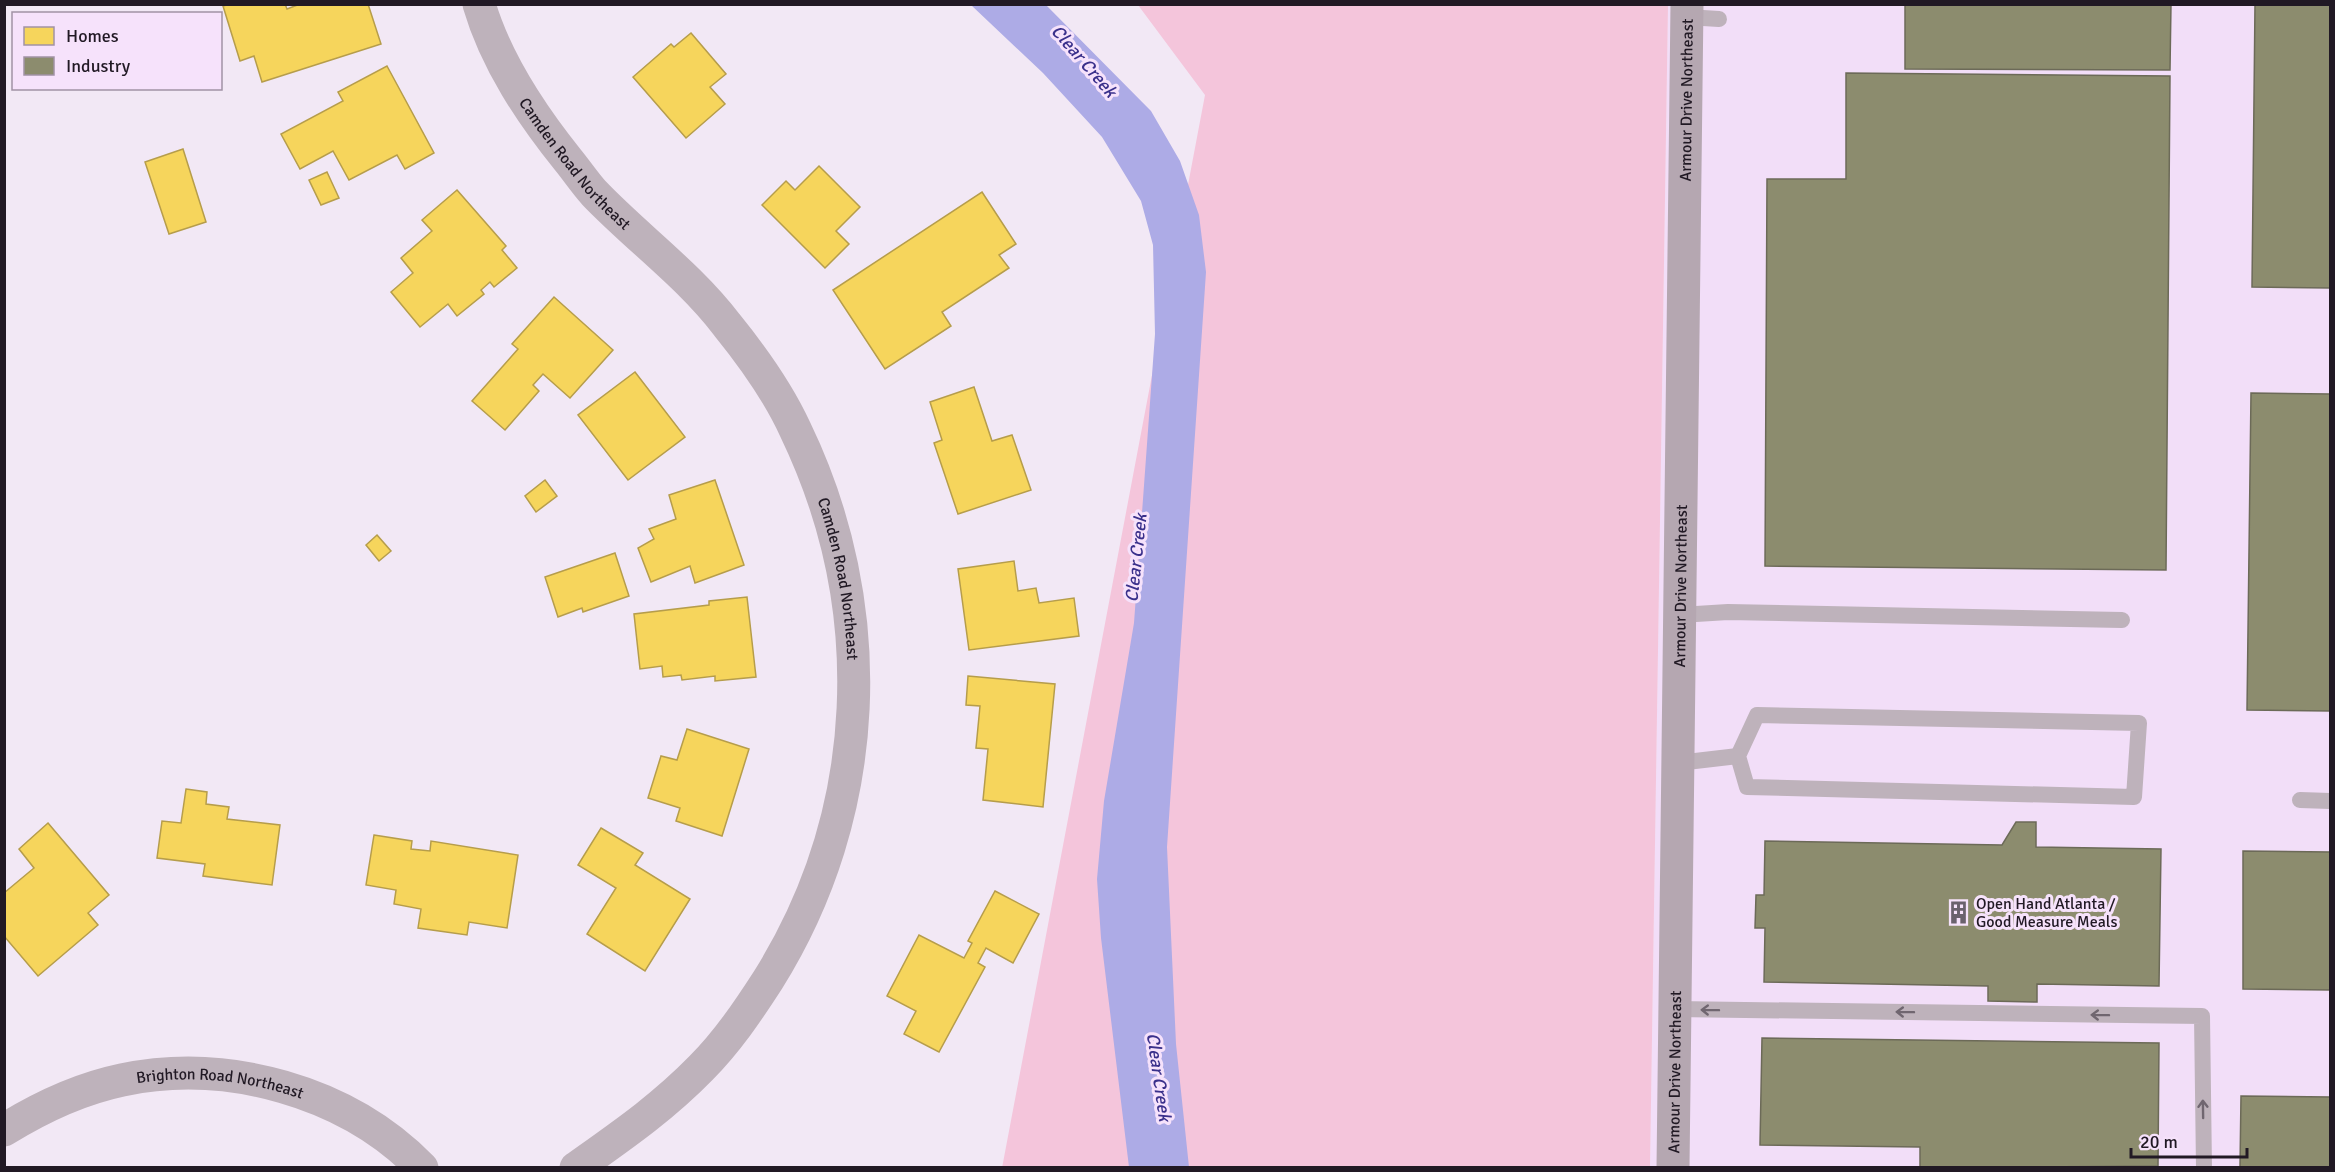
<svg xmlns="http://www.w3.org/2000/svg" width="2335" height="1172" font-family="Signika,sans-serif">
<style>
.built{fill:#f2def8}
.green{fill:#f4c5db}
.water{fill:#adabe6}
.homes{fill:#f6d55c;stroke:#b69d4b;stroke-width:1.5}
.industry{fill:#8c8c6e;stroke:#6c6a58;stroke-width:1.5}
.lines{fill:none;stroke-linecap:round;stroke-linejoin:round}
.lane{stroke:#beb2bb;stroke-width:16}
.street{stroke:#beb2bb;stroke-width:33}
.secondary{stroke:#b5a7b1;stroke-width:33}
.oneway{stroke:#706670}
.labels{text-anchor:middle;stroke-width:6;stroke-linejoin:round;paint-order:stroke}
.street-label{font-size:16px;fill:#211924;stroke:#f6e2fb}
.poi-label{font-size:16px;fill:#211924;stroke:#f6e2fb;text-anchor:start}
.water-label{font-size:18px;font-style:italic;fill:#3a308b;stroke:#f6e2fb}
</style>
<rect width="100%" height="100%" fill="#f2e8f5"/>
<path class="built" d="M1668 5H2330V1167H1650Z"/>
<path class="green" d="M1138 5H1668L1650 1167 1002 1168 1205 95Z"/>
<path class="water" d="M971 5H1046L1151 111 1180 161 1199 215 1206 272 1167 847 1176 1044 1189 1167H1129L1101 938 1097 879 1104 801 1134 623 1155 334 1153 245 1141 201 1102 137 1043 73Z"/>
<g class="homes">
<path d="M230 4H285L287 9 300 4H368L381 44 262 82 254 56 240 61 223 6Z"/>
<path d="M691 33 726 74 710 87 725 104 686 138 633 77 671 44 674 47Z"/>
<path d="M387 66 434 153 405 169 397 155 349 180 333 151 300 169 281 134 343 101 338 92Z"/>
<path d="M183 149 206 222 169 234 145 162Z"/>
<path d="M819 166 860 207 836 231 849 244 825 268 762 205 786 181 795 190Z"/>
<path d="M327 172 339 198 321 205 309 180Z"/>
<path d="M457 190 506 246 502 250 517 268 494 287 490 282 481 290 484 294 457 316 448 304 420 327 391 292 413 273 401 258 432 231 422 220Z"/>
<path d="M982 192 1016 244 999 255 1009 268 942 312 951 326 885 369 833 290Z"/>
<path d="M554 297 613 350 570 398 543 374 533 385 539 391 505 430 472 401 518 349 512 344Z"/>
<path d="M635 372 685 437 628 480 578 415Z"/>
<path d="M974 387 992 441 1012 435 1031 490 958 514 934 443 942 440 930 402Z"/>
<path d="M545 480 557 496 536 512 525 496Z"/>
<path d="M715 480 744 565 695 583 690 566 651 582 638 548 654 539 649 529 676 519 669 495Z"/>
<path d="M377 535 391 551 379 561 366 545Z"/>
<path d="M615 553 629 596 583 612 582 608 558 617 545 577Z"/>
<path d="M1014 561 1018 591 1036 588 1039 603 1074 598 1079 636 969 650 958 569Z"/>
<path d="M747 597 756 677 715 681V676L682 680 681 675 663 677 662 666 640 669 634 614 709 605V601Z"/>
<path d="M968 676 1055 684 1043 807 983 800 988 749 976 748 980 706 966 705Z"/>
<path d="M687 729 749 749 722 836 676 821 680 808 648 798 661 756 677 760Z"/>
<path d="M186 789 207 792 206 804 229 807 227 819 280 825 272 885 203 876 205 864 157 858 162 821 181 823Z"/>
<path d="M48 823 109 895 88 913 98 925 38 976 4 936V893L34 868 19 849Z"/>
<path d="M601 828 643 853 635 865 690 899 645 971 587 934 616 888 578 865Z"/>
<path d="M374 835 412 841 411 849 430 851 431 841 518 855 507 928 469 922 467 935 418 928 421 909 394 904 396 890 366 885Z"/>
<path d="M995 891 1039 914 1013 963 986 948 978 963 985 967 939 1052 904 1034 916 1011 887 996 919 935 964 958 972 943 968 941Z"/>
</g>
<g class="industry">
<path d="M1905 4H2171L2170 70 1905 69Z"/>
<path d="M2255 4H2330V288L2252 287Z"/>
<path d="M1846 73 2170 76 2166 570 1765 566 1767 179H1846Z"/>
<path d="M2251 393 2330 394V711L2247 710Z"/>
<path d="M2016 822H2036V847L2161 849 2159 986 2037 984V1002L1988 1001V986L1764 982 1765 928H1755L1756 895H1764L1765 841 2002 845Z"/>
<path d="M2243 851 2330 852V990L2243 989Z"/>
<path d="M1762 1038 2159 1043 2158 1166 1920 1168V1147L1760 1145Z"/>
<path d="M2241 1096 2330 1097V1168H2240Z"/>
</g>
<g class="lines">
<g class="lane">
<path d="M1687 17 1719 19"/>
<path d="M1680 615 1728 612 2122 620"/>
<path d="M1757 715 2139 723 2134 797 1747 787 1738 756Z"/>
<path d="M1678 763 1738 756"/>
<path d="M2300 800 2330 801"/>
<path d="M1675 1009 2202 1016 2204 1168"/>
</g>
<g class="street">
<path id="s1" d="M479 4C496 62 531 114 568 160 577 171 585 183 594 193 637 238 689 275 727 325 753 357 778 392 795 429 881 607 873 812 768 980 748 1011 727 1042 701 1068 662 1108 621 1136 576 1168"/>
<path id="s2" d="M4 1130C41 1107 79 1089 122 1080 227 1058 347 1091 422 1168"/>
</g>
<path class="secondary" id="s3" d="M1673 1168 1687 4"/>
</g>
<defs><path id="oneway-shaft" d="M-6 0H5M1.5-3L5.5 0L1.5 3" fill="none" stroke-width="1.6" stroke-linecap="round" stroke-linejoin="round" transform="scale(1.5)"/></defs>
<g class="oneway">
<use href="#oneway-shaft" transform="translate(1710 1010) rotate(-179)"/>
<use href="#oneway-shaft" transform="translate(1905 1012) rotate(-179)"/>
<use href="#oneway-shaft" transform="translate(2100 1015) rotate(-179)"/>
<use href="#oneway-shaft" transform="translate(2203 1109) rotate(-91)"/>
</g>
<defs>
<symbol id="building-bare" viewBox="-9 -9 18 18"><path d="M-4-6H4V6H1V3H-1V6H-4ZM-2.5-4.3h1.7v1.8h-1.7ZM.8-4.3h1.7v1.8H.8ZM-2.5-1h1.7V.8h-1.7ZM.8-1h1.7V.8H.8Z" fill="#6a616d" stroke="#f6e2fb" stroke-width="2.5" paint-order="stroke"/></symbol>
</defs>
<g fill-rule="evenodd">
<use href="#building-bare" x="1942" y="896" width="33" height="33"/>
</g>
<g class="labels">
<g class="street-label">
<text dy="6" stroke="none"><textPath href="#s3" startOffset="1068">Armour Drive Northeast</textPath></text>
<text dy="6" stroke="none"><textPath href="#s1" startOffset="188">Camden Road Northeast</textPath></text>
<text dy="6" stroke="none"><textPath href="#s1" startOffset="692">Camden Road Northeast</textPath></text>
<text dy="6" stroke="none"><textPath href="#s3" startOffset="582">Armour Drive Northeast</textPath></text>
<text dy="6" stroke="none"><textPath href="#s3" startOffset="96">Armour Drive Northeast</textPath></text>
<text dy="6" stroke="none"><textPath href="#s2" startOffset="228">Brighton Road Northeast</textPath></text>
</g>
<g class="poi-label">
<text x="1976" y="909">Open Hand Atlanta /<tspan x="1976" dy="18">Good Measure Meals</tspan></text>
</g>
<g class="water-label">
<text transform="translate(1084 61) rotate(49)" y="6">Clear Creek</text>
<text transform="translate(1136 558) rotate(-84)" y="6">Clear Creek</text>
<text transform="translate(1159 1077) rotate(82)" y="6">Clear Creek</text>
</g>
</g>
<rect width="2335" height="1172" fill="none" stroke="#211924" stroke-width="12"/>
<rect x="12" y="12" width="210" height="78" fill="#f6e2fb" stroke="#a192a5" stroke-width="1.5"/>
<rect x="24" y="27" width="30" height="18" fill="#f6d55c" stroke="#a192a5" stroke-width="1.5"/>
<text x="66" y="42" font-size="18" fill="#211924">Homes</text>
<rect x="24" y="57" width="30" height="18" fill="#8c8c6e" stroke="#a192a5" stroke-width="1.5"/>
<text x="66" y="72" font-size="18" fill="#211924">Industry</text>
<path d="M2131 1148v9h116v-9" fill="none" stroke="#211924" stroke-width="3"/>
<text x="2140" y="1148" font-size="18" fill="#211924" stroke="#f6e2fb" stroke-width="4.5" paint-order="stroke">20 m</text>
</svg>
